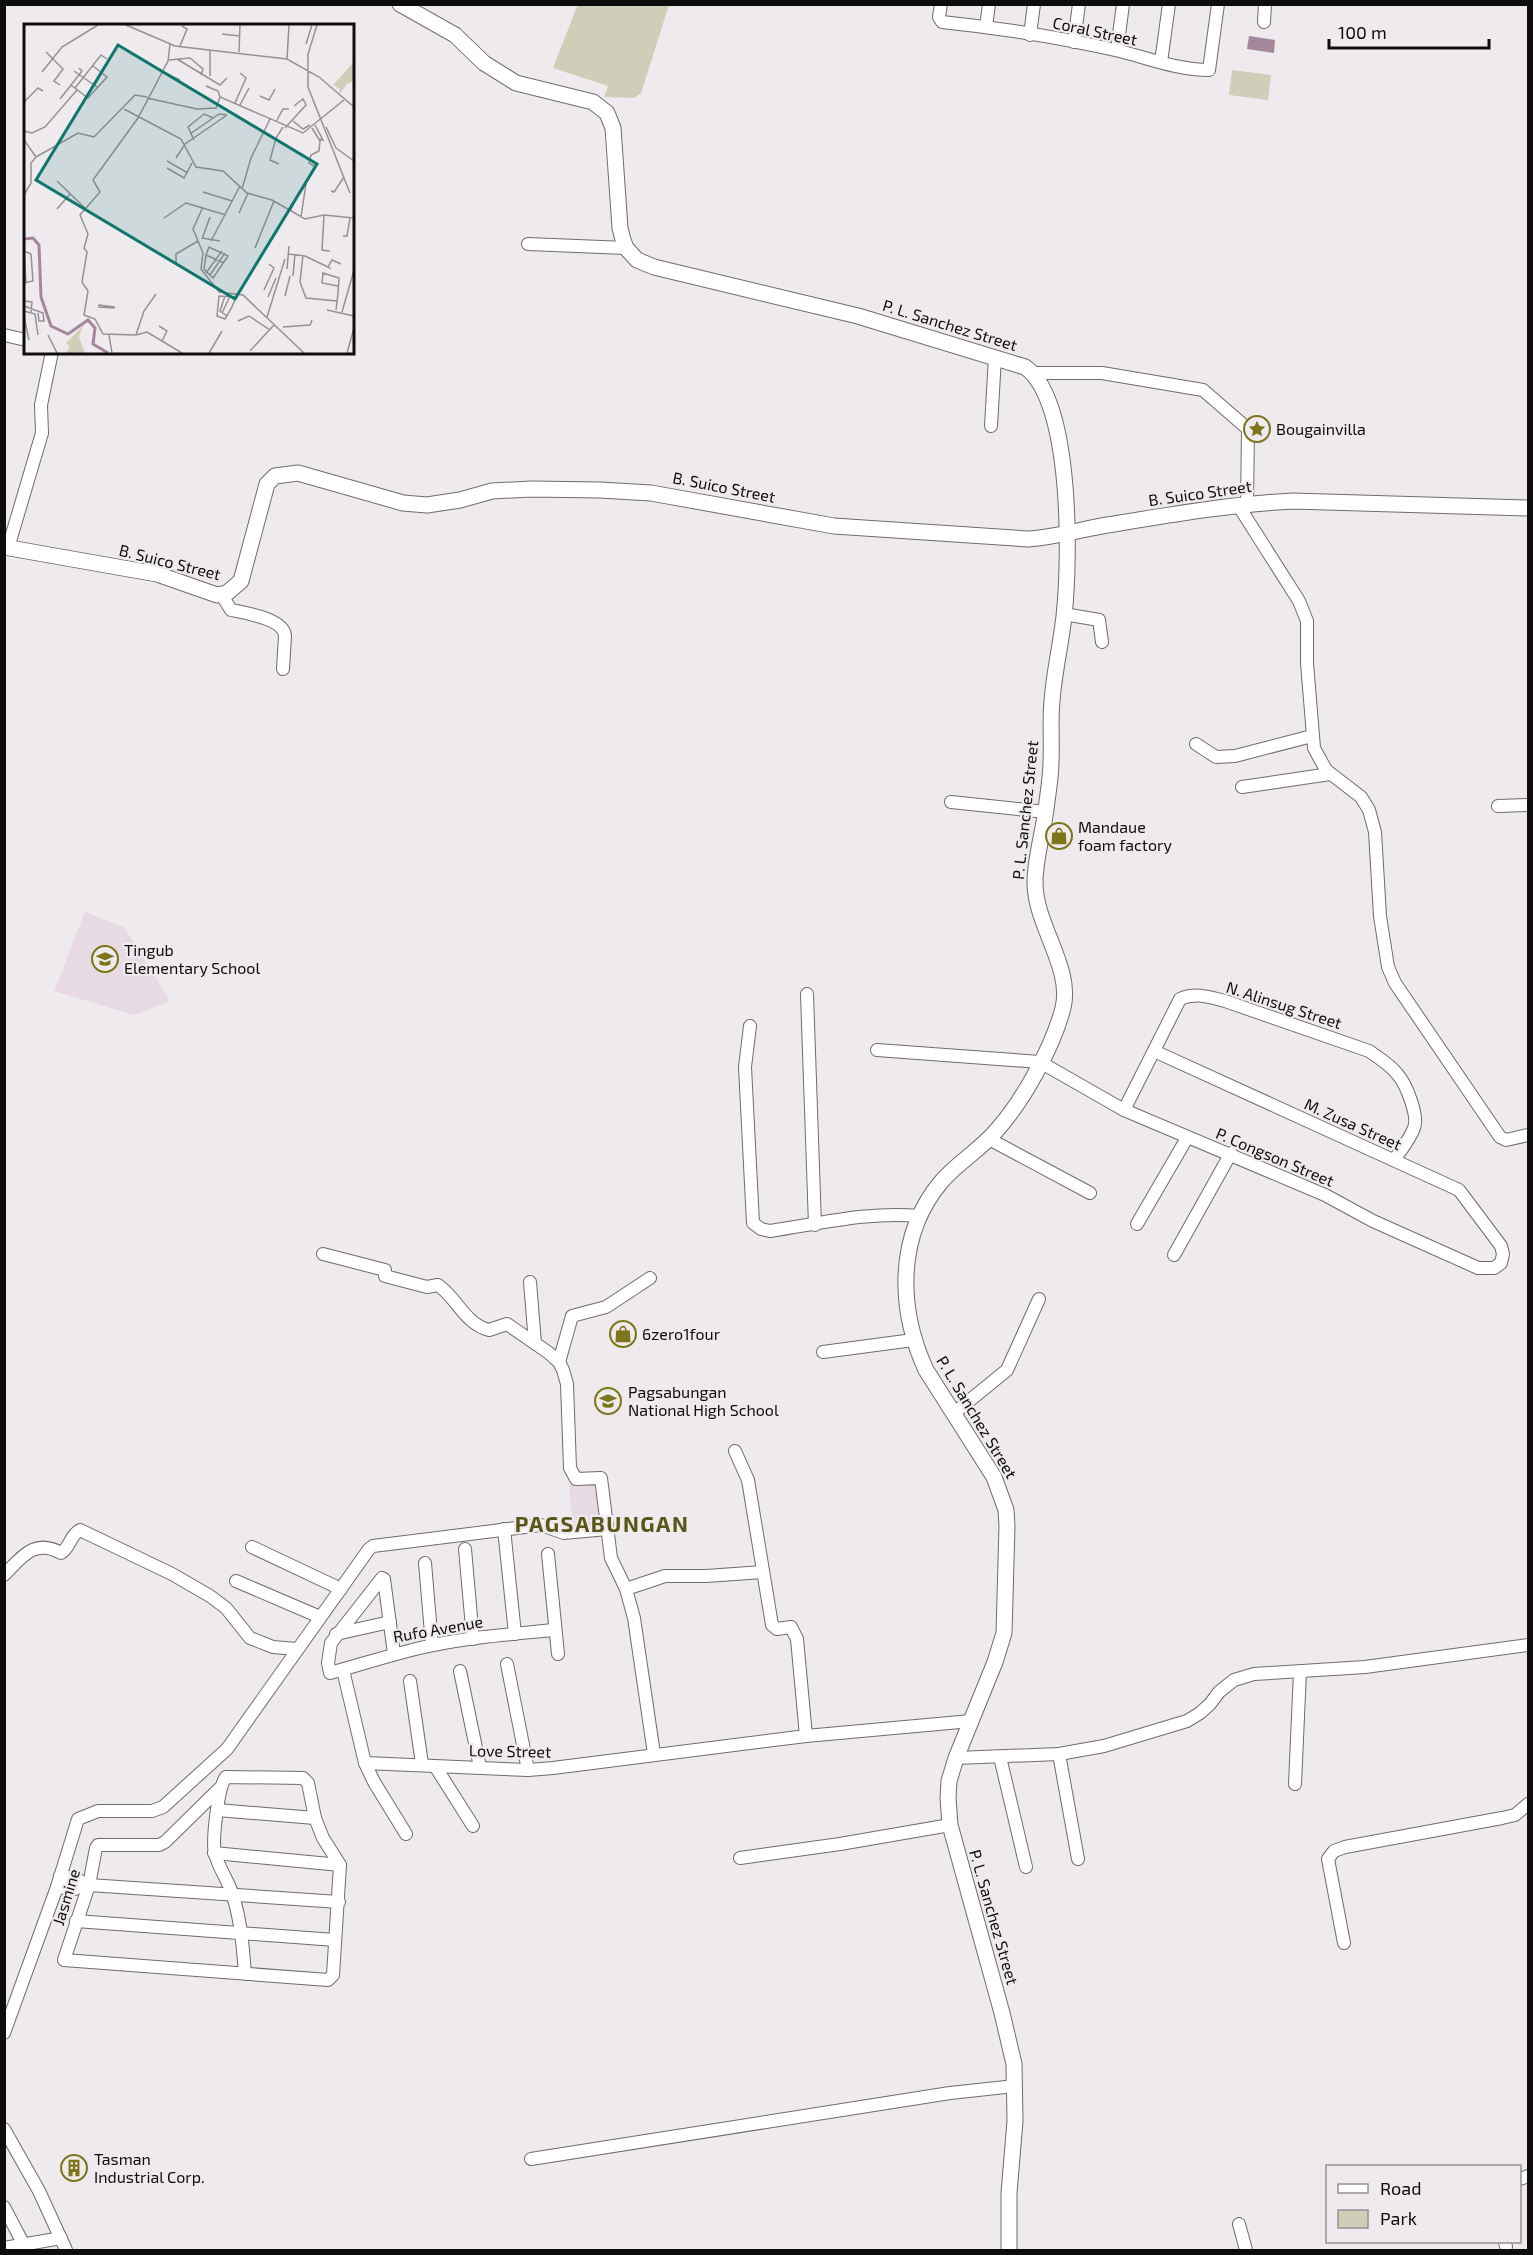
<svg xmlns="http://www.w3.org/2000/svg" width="1533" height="2255" font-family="'Exo 2',sans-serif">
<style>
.built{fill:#e7dae2}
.green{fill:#cfceb8}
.water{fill:#a5879c}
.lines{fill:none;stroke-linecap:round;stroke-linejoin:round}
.minor-casing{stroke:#706b6e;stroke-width:14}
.tertiary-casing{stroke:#706b6e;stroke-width:17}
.minor{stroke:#fff;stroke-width:12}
.tertiary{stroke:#fff;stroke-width:15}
.labels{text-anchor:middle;stroke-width:4.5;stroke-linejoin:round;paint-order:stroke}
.street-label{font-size:16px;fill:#0e0c0e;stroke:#efeaee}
.poi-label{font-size:16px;fill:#0e0c0e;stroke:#efeaee;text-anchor:start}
.district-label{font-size:22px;font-weight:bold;letter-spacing:1.5px;fill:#5a5518;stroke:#efeaee}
.inset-river{fill:none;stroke:#a5879c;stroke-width:3}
.inset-road{fill:none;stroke:#959194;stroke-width:1.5}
.view{fill:#0f766e;fill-opacity:0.15;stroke:#0f766e;stroke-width:3}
.inset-edge{fill:none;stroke:#0e0c0e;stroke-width:3}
</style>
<rect width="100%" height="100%" fill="#efeaee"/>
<g class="built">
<path d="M85 912 124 927 170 1001 134 1015 54 991Z"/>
<path d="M569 1484H596L599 1527 573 1530Z"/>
</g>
<g class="green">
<path d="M578 4 669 5 641 93 634 98 604 97 608 86 553 68Z"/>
<path d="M1232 70 1271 75 1268 100 1229 95Z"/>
</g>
<path class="water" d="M1249 36 1275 40 1274 53 1247 49Z"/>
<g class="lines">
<defs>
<g id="minor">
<path d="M941 4 939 17 942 22C1000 28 1058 37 1115 50 1146 57 1176 70 1209 70L1218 4"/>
<path d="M1264 22 1265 4"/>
<path d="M986 27 989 4"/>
<path d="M1030 35 1034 4"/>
<path d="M1074 42 1079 4"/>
<path d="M1117 50 1123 4"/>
<path d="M1161 62 1169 4"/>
<path d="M528 244 626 248"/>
<path d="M4 335 26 340"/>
<path d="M1033 373H1102L1203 390 1248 429 1247 504"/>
<path d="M991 426 995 357"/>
<path d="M1238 505 1299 601 1307 621V663L1314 748 1326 770 1361 797 1369 810 1375 832 1380 916 1388 967 1395 983 1500 1137 1506 1140 1528 1135"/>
<path d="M8 548 42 433 41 405 52 352"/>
<path d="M221 594 231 610C246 613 284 619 285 636L283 669"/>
<path d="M1064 614 1099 620 1102 642"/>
<path d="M1196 744 1216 757 1235 756 1312 736"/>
<path d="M1242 787 1330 774"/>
<path d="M951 802 1046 812"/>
<path d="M1498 806 1528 805"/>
<path d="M807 994 815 1225"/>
<path d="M750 1026 745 1067 753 1223 761 1229 770 1231C818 1224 870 1211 919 1216"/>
<path d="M877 1050 1040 1062 1124 1110 1325 1195 1373 1221 1478 1268H1494L1501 1263 1503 1254 1501 1246 1459 1190 1154 1051"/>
<path d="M1124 1110 1180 999C1195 992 1209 997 1225 1001L1369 1051C1379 1058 1391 1065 1398 1075 1406 1084 1419 1116 1414 1128 1410 1139 1401 1150 1394 1160"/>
<path d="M989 1139 1090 1193"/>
<path d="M1137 1224 1187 1138"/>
<path d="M323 1254 385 1270V1276L427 1287 438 1285C457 1298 465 1324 489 1330L507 1324 549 1353 559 1362 563 1370 567 1384 570 1468 576 1479 601 1478 611 1558 626 1589 634 1618 654 1754"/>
<path d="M1174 1255 1231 1153"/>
<path d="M530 1282 535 1343"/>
<path d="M823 1352 913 1340"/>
<path d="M559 1362 572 1316 606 1307 650 1278"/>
<path d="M953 1414 1007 1370 1039 1299"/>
<path d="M735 1451 748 1480 772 1625 777 1629 791 1627 797 1639 806 1736"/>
<path d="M504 1529 515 1634"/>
<path d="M252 1547 341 1589"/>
<path d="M465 1549 473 1639"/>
<path d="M548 1554 558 1654"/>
<path d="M425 1563 432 1645"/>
<path d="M4 1575C22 1557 34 1538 61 1553 70 1548 70 1535 80 1530L172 1574 210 1596 226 1608 250 1638 273 1647 297 1649"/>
<path d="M236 1581 320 1617"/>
<path d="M626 1589 665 1576H706L763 1572"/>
<path d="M336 1634 390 1622"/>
<path d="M394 1654 384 1579 382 1578 331 1643 328 1663 330 1673C363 1664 396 1653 429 1646 470 1637 513 1634 554 1630"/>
<path d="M507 1664 528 1770"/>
<path d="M343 1670 365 1763 374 1782 406 1834"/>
<path d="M460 1671 480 1767"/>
<path d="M410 1681 422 1764"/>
<path d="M1059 1754 1078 1859"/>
<path d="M1000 1757 1026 1867"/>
<path d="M956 1758 1059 1754 1104 1746 1187 1721 1200 1713 1210 1704 1219 1692 1234 1680 1254 1674 1365 1667 1528 1645"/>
<path d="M365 1763 528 1770 553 1768 806 1736 971 1721"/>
<path d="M435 1766 473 1826"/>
<path d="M1295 1784 1300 1672"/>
<path d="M221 1787 165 1842 159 1845H98L96 1848 89 1885 64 1960 328 1980 333 1975 340 1865 323 1838 315 1818 308 1783 303 1778 226 1777C218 1786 212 1841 215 1853 218 1868 229 1881 233 1896 241 1921 243 1948 245 1974"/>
<path d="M217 1810 315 1818"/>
<path d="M214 1853 340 1865"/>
<path d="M740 1858 840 1844 950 1825"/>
<path d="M60 1876 76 1878 84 1884 89 1885 339 1902"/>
<path d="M57 1887 75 1889 84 1884"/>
<path d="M76 1921 335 1940"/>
<path d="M1344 1943 1328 1859 1334 1851 1345 1847 1502 1818 1515 1815 1528 1804"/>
<path d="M4 2033 57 1887 78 1819 98 1811H152L163 1807 227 1749 369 1549 373 1546 541 1525 564 1533 607 1529"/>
<path d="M4 2129 39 2191 66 2250"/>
<path d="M531 2159 950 2093 1015 2086"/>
<path d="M1520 2179 1528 2176"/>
<path d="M4 2207 24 2245"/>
<path d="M1239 2224 1246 2250"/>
<path d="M1505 2242 1506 2247"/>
<path d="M4 2248 61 2238"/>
</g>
<g id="tertiary">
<path d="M400 4 455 35 484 63 516 83 593 102 607 113 613 128 620 228 623 240 626 248 637 260 654 267 858 316 1025 367C1073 400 1070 562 1064 616 1061 644 1054 673 1052 701 1050 721 1052 741 1051 761 1051 777 1048 793 1046 809 1043 834 1035 858 1035 883 1035 925 1073 968 1063 1008 1053 1047 1023 1101 996 1131 980 1150 957 1163 941 1182 896 1236 898 1309 926 1370L994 1477 1006 1510 1007 1526 1004 1633 995 1662 956 1758 949 1781 948 1798 950 1825 1002 2013 1014 2064 1015 2121 1009 2193V2250"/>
<path d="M4 547 157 574 217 595 227 593 241 581 267 484 275 476 298 473 403 503 427 505 460 500 492 491 532 489 600 490 651 493 834 526 1028 539C1058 537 1085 528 1114 524 1174 514 1234 504 1293 501L1528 508"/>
</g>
</defs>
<use href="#minor" class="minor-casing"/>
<use href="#tertiary" class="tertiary-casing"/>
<use href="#minor" class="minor"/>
<use href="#tertiary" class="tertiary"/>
</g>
<defs>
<symbol id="sight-ring" viewBox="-11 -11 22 22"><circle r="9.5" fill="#efeaee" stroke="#7d7519" stroke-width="1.5"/><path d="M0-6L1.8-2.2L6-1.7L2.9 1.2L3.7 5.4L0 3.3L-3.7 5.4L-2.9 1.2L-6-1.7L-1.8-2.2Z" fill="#7d7519"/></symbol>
<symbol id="shop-ring" viewBox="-11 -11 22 22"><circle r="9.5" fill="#efeaee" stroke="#7d7519" stroke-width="1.5"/><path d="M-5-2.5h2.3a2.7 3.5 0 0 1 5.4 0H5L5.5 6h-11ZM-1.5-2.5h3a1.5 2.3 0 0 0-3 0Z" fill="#7d7519"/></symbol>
<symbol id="school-ring" viewBox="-11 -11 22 22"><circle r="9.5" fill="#efeaee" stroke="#7d7519" stroke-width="1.5"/><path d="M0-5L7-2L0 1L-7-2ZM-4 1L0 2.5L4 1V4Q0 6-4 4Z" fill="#7d7519"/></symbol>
<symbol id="building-ring" viewBox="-11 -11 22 22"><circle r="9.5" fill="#efeaee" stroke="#7d7519" stroke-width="1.5"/><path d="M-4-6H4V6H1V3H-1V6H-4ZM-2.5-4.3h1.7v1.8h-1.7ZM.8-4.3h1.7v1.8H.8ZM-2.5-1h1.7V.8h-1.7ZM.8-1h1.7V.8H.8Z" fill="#7d7519"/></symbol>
</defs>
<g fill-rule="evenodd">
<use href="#sight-ring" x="1242" y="414" width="30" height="30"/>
<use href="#shop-ring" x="1044" y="821" width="30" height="30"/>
<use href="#school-ring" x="90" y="944" width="30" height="30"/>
<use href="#shop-ring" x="608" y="1319" width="30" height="30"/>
<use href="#school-ring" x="593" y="1386" width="30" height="30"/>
<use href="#building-ring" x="59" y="2153" width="30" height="30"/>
</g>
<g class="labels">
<g class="street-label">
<text transform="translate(1095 31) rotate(12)" y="6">Coral Street</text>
<text transform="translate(950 325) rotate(17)" y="6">P. L. Sanchez Street</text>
<text transform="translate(724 487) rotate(11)" y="6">B. Suico Street</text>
<text transform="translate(1200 493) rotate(-8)" y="6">B. Suico Street</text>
<text transform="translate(170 562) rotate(14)" y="6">B. Suico Street</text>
<text transform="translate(1025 810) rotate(-84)" y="6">P. L. Sanchez Street</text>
<text transform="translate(1284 1005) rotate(18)" y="6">N. Alinsug Street</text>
<text transform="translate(1353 1124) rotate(24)" y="6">M. Zusa Street</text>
<text transform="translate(1275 1157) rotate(23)" y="6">P. Congson Street</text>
<text transform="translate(977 1417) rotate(59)" y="6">P. L. Sanchez Street</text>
<text transform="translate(438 1629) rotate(-10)" y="6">Rufo Avenue</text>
<text transform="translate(510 1751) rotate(1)" y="6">Love Street</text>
<text transform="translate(66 1897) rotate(-73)" y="6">Jasmine</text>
<text transform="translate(994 1917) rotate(74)" y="6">P. L. Sanchez Street</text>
</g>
<g class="poi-label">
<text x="1276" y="435">Bougainvilla</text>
<text x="1078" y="833">Mandaue<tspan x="1078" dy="18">foam factory</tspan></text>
<text x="124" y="956">Tingub<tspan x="124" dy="18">Elementary School</tspan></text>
<text x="642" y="1340">6zero1four</text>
<text x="628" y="1398">Pagsabungan<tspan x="628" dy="18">National High School</tspan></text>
<text x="94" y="2165">Tasman<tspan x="94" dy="18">Industrial Corp.</tspan></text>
</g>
<g class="district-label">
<text x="602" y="1532">PAGSABUNGAN</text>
</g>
</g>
<g transform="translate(24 24)">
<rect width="330" height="330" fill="#efeaee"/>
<path d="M330 38V57L323 60 315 71 316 65 309 61ZM59 302 55 313 61 329H42L46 323 42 319Z" fill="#cfceb8"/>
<path class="inset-river" d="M0 215 9 214 15 221 17 273 27 302 44 310 64 296 71 304 69 320 84 329"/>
<path class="inset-road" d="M102 1 151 22 263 35 295 53 330 83M293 1 284 30V63L326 169M198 10 216 12M282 20 288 1M156 22 163 5 158 2M186 27V52M22 28 39 45 30 57 36 61M215 28 216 1M153 35 196 61 203 54M263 35 265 1M145 36 166 34 179 45 177 51M50 47 73 63M18 48 38 23 74 1M138 48 156 56M47 61 64 74 83 53 69 42M182 62 194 67 196 73 279 109 320 76M51 64 77 31 83 35M236 72 245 76 251 65M123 74 173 85 192 84 196 73M36 75 58 47 55 44M0 78 14 64 19 67M211 79 222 54 216 49M216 81 225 64M100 85 157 115 172 143 199 147 223 169 248 176 281 195 300 191 330 194M269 97 279 105 286 101M252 98 259 85H265M291 101 299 116 295 115M302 103 312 124 330 137M261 104 282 81 279 75 270 82M288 104 296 117 295 127 287 131 285 139 290 142M0 107 8 109 21 103 53 66M166 110 195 90 203 91M0 116 12 133M170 116 164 103 180 90 189 94M12 133 54 109 70 113 111 71 123 73M152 134 161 120 203 91M143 137 164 149M255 140 246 136 252 114 259 103M143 144 160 154 168 139M33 157 61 184M218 165 227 134 246 95M307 167 310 168 320 153M179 168 208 177M0 171 7 159V139L12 133M179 183 169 205 179 229 177 245 195 268 219 271 280 329M33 185 46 170M266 187 275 169M215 189 224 169M300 191 298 226 306 227M277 193 282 160M140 194 162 179 202 191M319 212H323L326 194M178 214 196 217M178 215 186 193M187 217 216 162M231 224 250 177M0 227 7 230 9 257 0 259M0 227 2 259M264 230 281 232 304 243M182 231 180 245 189 254 204 232 185 223 182 231 200 239M279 231 276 258 282 274 313 277M152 240V230L174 217M263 245 265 222M307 245 304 243 308 236 317 240M182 249 198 227M186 251 201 229M269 252 271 230M240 266 250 244 245 240M201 272 196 287 203 292M261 272 266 252M212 273 195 272 193 292 201 295 208 283 212 273 213 269M244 273 252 254M0 277 8 278 7 288M75 281 90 283V284L75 283ZM0 282 19 289 20 297H15L14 289M303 286 330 292M312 286 314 269 315 254 299 249 298 259 314 262M0 287 11 290 14 311M318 288 330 246M198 289 206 272M0 293 5 316M243 293 261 235M214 297 225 292 246 306M135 302 143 307 138 317M259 303 286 301 288 296M24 311 33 329M85 311 88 329M112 311 79 310 71 295 60 291 64 267 58 258 63 228 60 224 64 210 56 191 76 168 69 156 114 94 144 37 146 20M112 311 123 308 158 329M112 311 120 287 132 270M226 327 250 301M185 329 198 307M323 329 330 304"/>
<path class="view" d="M94 21 293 140 211 275 12 156Z"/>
<rect width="330" height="330" class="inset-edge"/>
</g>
<rect width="1533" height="2255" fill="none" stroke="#0e0c0e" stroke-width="12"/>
<rect x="1326" y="2165" width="195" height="78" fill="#efeaee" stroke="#959194" stroke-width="1.5"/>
<rect x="1338" y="2184" width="30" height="9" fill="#ffffff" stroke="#959194" stroke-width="1.5"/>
<text x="1380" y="2195" font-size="18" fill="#0e0c0e">Road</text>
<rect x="1338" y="2210" width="30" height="18" fill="#cfceb8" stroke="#959194" stroke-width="1.5"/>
<text x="1380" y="2225" font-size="18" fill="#0e0c0e">Park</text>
<path d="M1329 39v9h160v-9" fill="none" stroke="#0e0c0e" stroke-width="3"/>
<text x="1338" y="39" font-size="18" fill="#0e0c0e" stroke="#efeaee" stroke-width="4.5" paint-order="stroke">100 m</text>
</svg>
